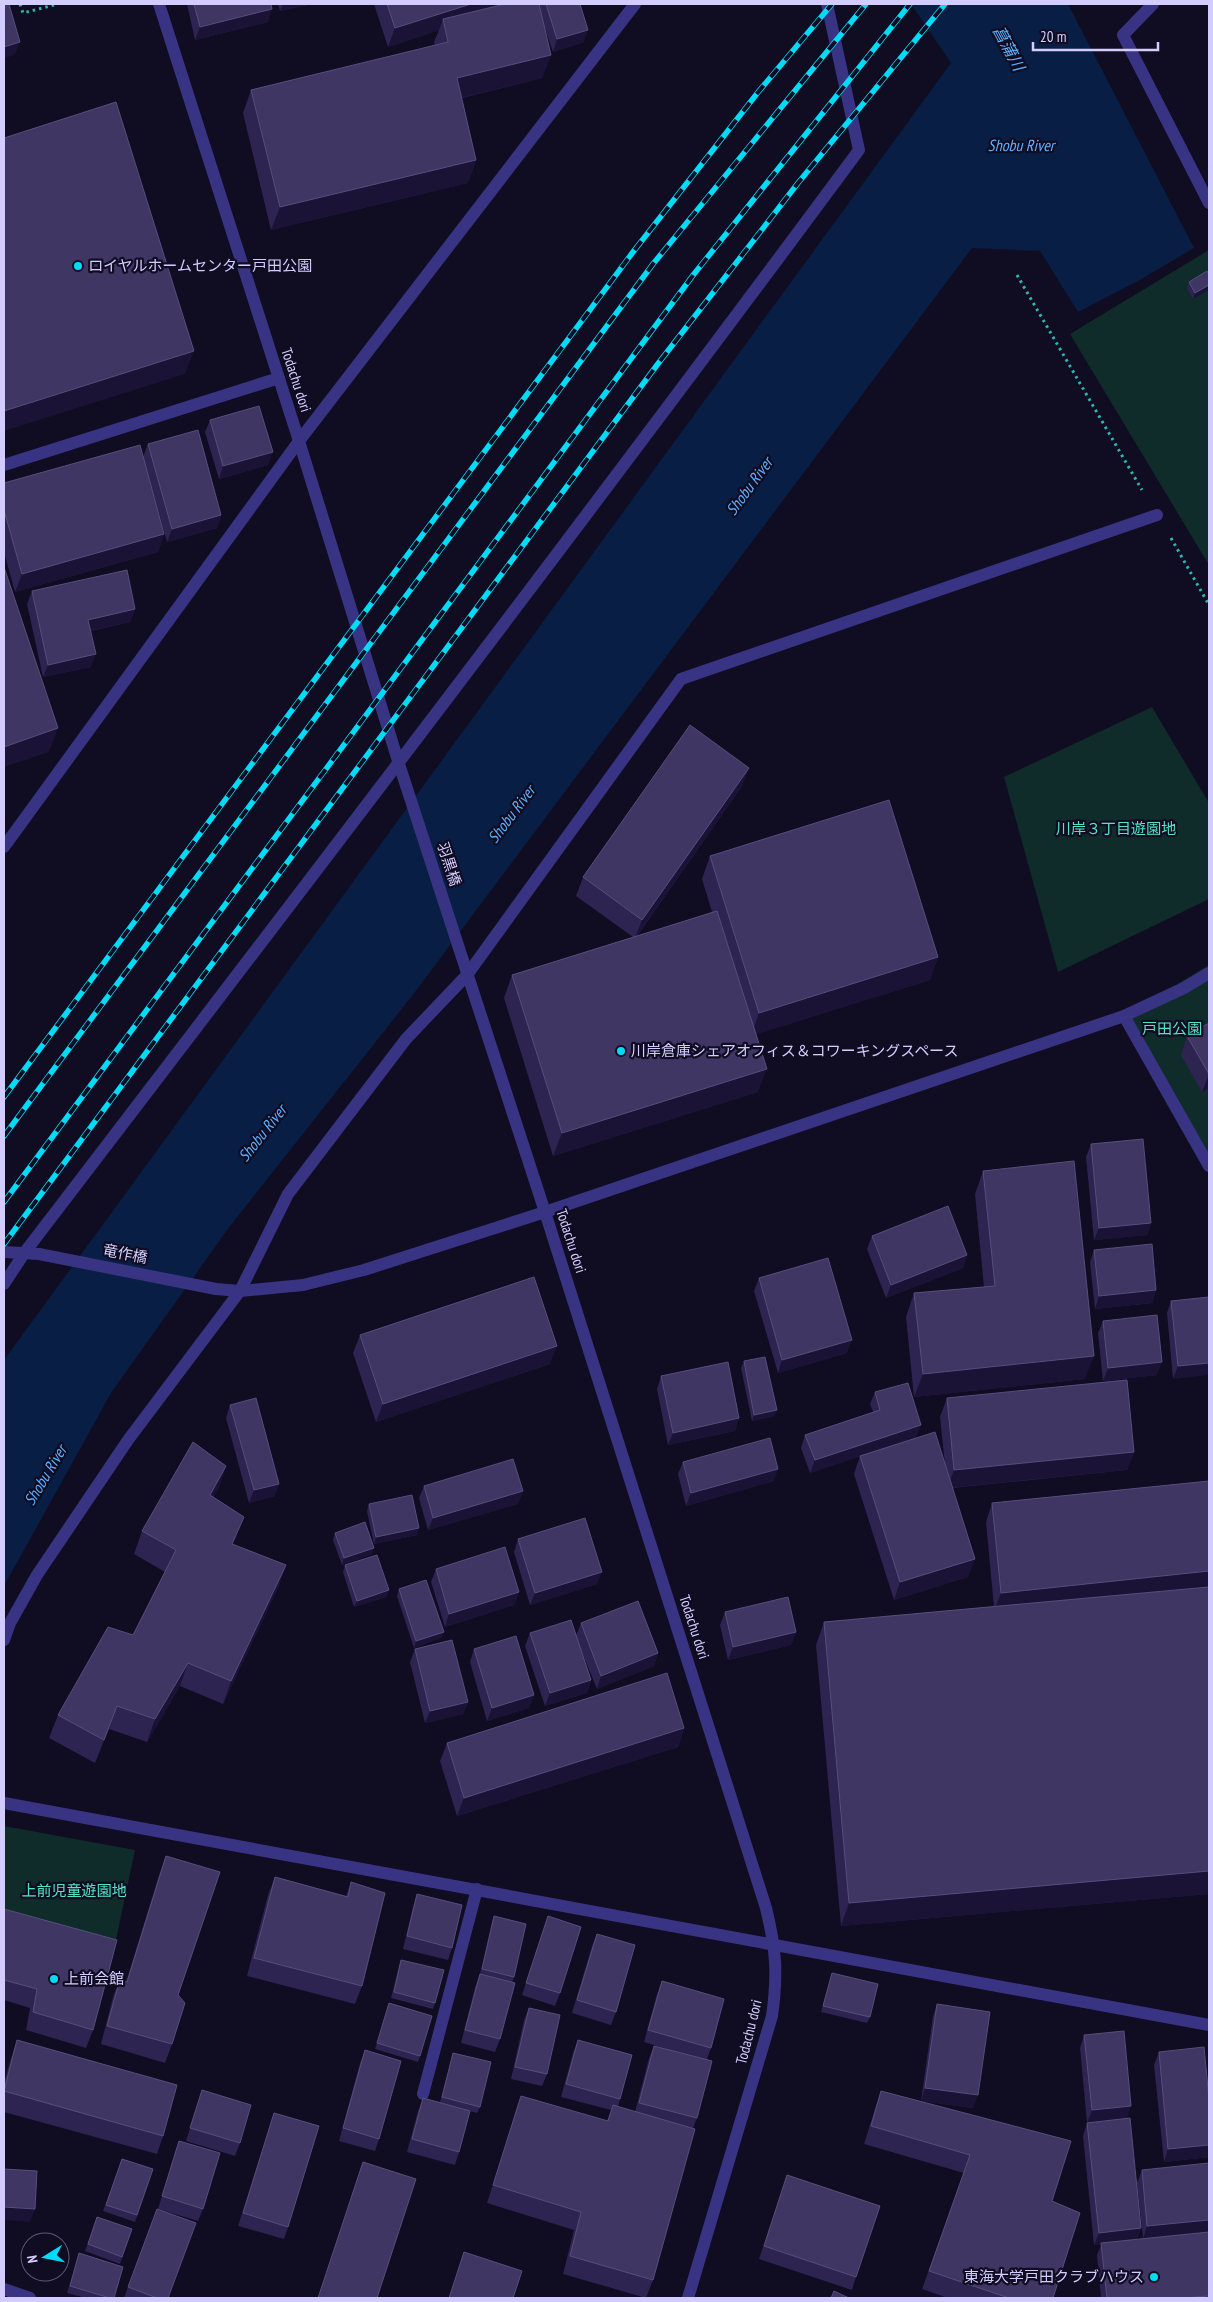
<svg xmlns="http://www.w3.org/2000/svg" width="1213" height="2302" font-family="'PT Sans Narrow','Noto Sans JP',sans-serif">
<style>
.green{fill:#0f2c2b}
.water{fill:#081e44}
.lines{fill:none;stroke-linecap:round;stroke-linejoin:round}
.path{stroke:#27b8b2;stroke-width:3;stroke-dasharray:2.5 4;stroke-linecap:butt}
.minor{stroke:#383483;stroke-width:12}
.tertiary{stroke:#383483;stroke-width:12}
.rail-casing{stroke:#00dbf8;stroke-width:5.5}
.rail{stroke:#100c22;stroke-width:4;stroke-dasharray:11;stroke-linecap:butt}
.wall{fill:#2d2451}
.shaded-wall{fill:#1a1336}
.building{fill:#3f3664;stroke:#564e7c}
.poi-dot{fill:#00dbf8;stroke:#100c22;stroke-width:2}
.labels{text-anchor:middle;stroke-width:4.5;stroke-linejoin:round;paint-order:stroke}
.poi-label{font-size:15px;fill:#d3cdff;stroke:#100c22;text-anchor:start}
.street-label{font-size:15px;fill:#d3cdff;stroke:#100c22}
.park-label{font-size:15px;fill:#52e5c3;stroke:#100c22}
.water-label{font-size:16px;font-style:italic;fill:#5bb0ff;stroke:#100c22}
</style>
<rect width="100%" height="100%" fill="#100c22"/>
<g class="green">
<path d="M1209 250V565L1070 334Z"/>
<path d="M1152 707 1209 803V899L1058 972 1004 777Z"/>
<path d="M1209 965V1166L1124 1016Z"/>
<path d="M4 1826 135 1850 113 1954 4 1924Z"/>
</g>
<path class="water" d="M911 4H1068L1194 248 1138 281 1078 312 1040 251 972 248 412 996 230 1226 111 1393 4 1586V1360L951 63Z"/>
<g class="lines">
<g class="path">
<path d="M20 4 23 13 58 4"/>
<path d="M1017 275 1142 490"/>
<path d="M1171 538 1209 605"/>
</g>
<g class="minor">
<path d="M1153 4 1123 35 1209 203"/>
<path d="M4 465 279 378"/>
<path d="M4 847 299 441 635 4"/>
<path d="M1124 1016 1209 1166"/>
<path d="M4 1284 25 1252C305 886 585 520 859 150L827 4"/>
<path d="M4 1640 10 1623 37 1575 128 1440 240 1291 288 1194 406 1039 467 975 681 679 1157 515"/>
<path d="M4 1803 1209 2025"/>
<path d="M423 2094 477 1889"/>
<path d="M4 2289 30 2298"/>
</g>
<g class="tertiary">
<path d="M159 4 299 441 399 764 545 1212 766 1908C776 1949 778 1974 772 2016L688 2298"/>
<path d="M4 1252 39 1254 216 1289 240 1291 303 1285 364 1270 545 1212 1124 1016 1184 988 1209 973"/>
</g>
<defs>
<g id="rail">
<path d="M4 1097 633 252 759 91 832 4"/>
<path d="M4 1136 653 264 866 4"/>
<path d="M4 1202 694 274 910 4"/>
<path d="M4 1244 657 365 798 183 945 4"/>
</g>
</defs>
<use href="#rail" class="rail-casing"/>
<use href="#rail" class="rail"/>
</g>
<g class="wall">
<path d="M187 4H271L268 22 195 40Z"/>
<path d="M278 4H312L280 11Z"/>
<path d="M374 4H580L584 42 553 52 543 22 551 55 542 78 462 98 476 160 468 183 271 230 243 113 251 90 435 46 434 42 439 30 388 47Z"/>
<path d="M1209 275V290L1193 299 1187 288 1189 282Z"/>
<path d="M210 420 268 465 219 479 205 432Z"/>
<path d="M148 444 221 515 217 528 167 542 143 457Z"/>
<path d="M4 483 164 534 158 552 15 592 4 552Z"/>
<path d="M32 591 135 609 130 622 91 631V667L43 677 27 604Z"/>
<path d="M742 786 637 936 712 912 702 879 710 856 938 957 930 980 756 1034 758 1092 553 1156 504 998 512 975 633 937 576 896 583 877Z"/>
<path d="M1209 1023V1088L1202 1092 1181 1055 1187 1036Z"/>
<path d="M1091 1144 1151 1223 1147 1235 1094 1240 1086 1157Z"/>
<path d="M983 1171 1085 1379 914 1397 906 1317 914 1293 984 1287 975 1194Z"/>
<path d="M872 1236 967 1255 963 1268 886 1298 867 1249Z"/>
<path d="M1094 1250 1156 1290 1152 1303 1095 1309 1090 1262Z"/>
<path d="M759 1278 847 1353 778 1373 754 1291Z"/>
<path d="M1209 1297 1173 1379 1167 1313 1171 1301Z"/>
<path d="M1103 1321 1157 1375 1103 1381 1098 1333Z"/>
<path d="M360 1335 550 1364 376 1422 353 1353Z"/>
<path d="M744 1361 777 1410 774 1416 752 1421 741 1368Z"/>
<path d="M661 1376 739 1418 735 1431 668 1445 657 1389Z"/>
<path d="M875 1392 916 1438 945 1465 940 1417 947 1398 1134 1452 1127 1470 952 1488 968 1577 894 1600 854 1474 860 1456 810 1473 801 1448 805 1435 873 1412 870 1404Z"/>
<path d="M230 1405 275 1496 249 1503 226 1418Z"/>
<path d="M683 1462 774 1481 686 1506 678 1474Z"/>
<path d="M226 1466 218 1489 213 1497 233 1544 286 1565 278 1588 223 1704 180 1686 147 1742 109 1729 95 1763 49 1738 58 1715 133 1635 165 1572 134 1554 142 1531Z"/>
<path d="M1209 1481V1894L841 1926 816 1645 824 1622 994 1607 986 1522 992 1503Z"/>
<path d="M424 1486 523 1491 518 1504 428 1530 419 1498Z"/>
<path d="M369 1504 417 1535 374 1544 367 1511Z"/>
<path d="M335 1533 372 1554 342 1565 333 1540Z"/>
<path d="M518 1539 597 1584 530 1605 514 1552Z"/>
<path d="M345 1565 389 1590 386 1597 354 1607 343 1572Z"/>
<path d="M436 1569 519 1592 514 1605 445 1627 431 1582Z"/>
<path d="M399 1589 444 1632 441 1638 414 1648 397 1596Z"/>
<path d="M725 1612 796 1632 791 1645 728 1660 720 1625Z"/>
<path d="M581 1623 658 1653 654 1666 597 1689 579 1645 591 1680 587 1693 545 1706 525 1646 530 1633 576 1636Z"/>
<path d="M415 1649 468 1702 463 1714 425 1723 410 1662Z"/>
<path d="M474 1649 534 1695 529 1708 487 1721 470 1662Z"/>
<path d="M684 1728 678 1747 457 1816 440 1761 447 1743Z"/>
<path d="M166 1856 178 1995 172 2044 165 2063 101 2044 113 1997 120 1979 126 1982 159 1875Z"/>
<path d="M275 1877 346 1896 351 1882 362 1986 355 2004 247 1976 268 1895Z"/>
<path d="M417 1894 452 1948 448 1960 403 1949 413 1907Z"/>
<path d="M4 1909 93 2030 86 2048 26 2030 30 2008 4 2000Z"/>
<path d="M494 1916 514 1977 512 1983 500 2039 495 2052 461 2043 475 1987 480 1974 492 1923Z"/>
<path d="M548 1916 560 1993 555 2006 522 1995Z"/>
<path d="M597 1934 616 2012 611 2025 572 2013 592 1946Z"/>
<path d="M401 1960 435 2003 433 2009 391 1998 399 1966Z"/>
<path d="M832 1973 870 2017 867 2023 821 2012Z"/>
<path d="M662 1981 711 2048 707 2059 697 2118 693 2128 653 2280 646 2298 563 2274 574 2230 487 2203 515 2114 521 2096 607 2121 611 2110 561 2097 573 2053 578 2040 620 2099 618 2107 635 2112 649 2058 654 2046 670 2050 644 2042 657 1994Z"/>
<path d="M389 2003 420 2056 418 2062 375 2049Z"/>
<path d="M937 2004 973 2108 921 2101 933 2016Z"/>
<path d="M529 2008 547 2074 542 2086 511 2079 524 2020Z"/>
<path d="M1084 2035 1127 2119 1141 2228 1137 2239 1143 2238 1137 2183 1142 2170 1209 2298H1101L1097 2255 1101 2245H1094L1083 2136 1087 2123 1080 2048Z"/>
<path d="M17 2040 163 2136 157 2154 4 2112V2083L11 2058Z"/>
<path d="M365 2050 379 2139 375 2151 339 2141 360 2063Z"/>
<path d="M1159 2052 1209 2157 1164 2162 1154 2065Z"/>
<path d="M453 2053 480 2107 477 2113 470 2111 459 2152 455 2165 407 2152 418 2111 423 2098 440 2102Z"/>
<path d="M202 2090 240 2143 235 2156 186 2141Z"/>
<path d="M881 2091 1052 2201 1053 2298H948L922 2289 964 2173 864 2144 875 2109Z"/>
<path d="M274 2113 288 2227 284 2239 238 2226Z"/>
<path d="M179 2141 203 2209 198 2221 158 2209Z"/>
<path d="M122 2159 153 2169 135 2222 103 2211Z"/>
<path d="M363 2162 377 2298H318L357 2180Z"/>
<path d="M787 2175 856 2277 852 2290 759 2259Z"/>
<path d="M97 2217 132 2229 120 2264 85 2251Z"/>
<path d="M79 2253 114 2298H86L67 2293Z"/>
<path d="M128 2287 168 2298H124Z"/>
</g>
<g class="shaded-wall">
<path d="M283 4H312L280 11Z"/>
<path d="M471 4H520L443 19 439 30 388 47 395 28Z"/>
<path d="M272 9 268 22 195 40 200 27Z"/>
<path d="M588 30 584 42 553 52 557 39Z"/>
<path d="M20 42 15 55 4 58V47Z"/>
<path d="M551 55 542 78 448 101 457 78Z"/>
<path d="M476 160 468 183 271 230 280 207Z"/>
<path d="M1209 285V290L1193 299 1195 293Z"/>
<path d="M194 351 185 374 4 431V411Z"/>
<path d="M273 452 268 465 219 479 223 466Z"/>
<path d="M221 515 217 528 167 542 172 529Z"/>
<path d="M164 534 158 552 15 592 22 574Z"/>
<path d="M135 609 130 622 84 632 88 620Z"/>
<path d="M96 654 91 667 43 677 48 665Z"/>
<path d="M58 728 49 752 4 767V747Z"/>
<path d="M749 768 742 786 635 938 642 920Z"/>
<path d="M938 957 930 980 751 1036 759 1013Z"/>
<path d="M767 1069 758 1092 553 1156 562 1133Z"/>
<path d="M1209 1073V1088L1202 1092 1209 1074Z"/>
<path d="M1151 1223 1147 1235 1094 1240 1099 1228Z"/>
<path d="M967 1255 963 1268 886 1298 891 1285Z"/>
<path d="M1156 1290 1152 1303 1095 1309 1099 1296Z"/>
<path d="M852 1340 847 1353 778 1373 782 1360Z"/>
<path d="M557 1346 550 1364 376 1422 383 1404Z"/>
<path d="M1094 1356 1085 1379 914 1397 923 1374Z"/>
<path d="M1162 1362 1157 1375 1103 1381 1108 1368Z"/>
<path d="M1209 1363V1375L1173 1379 1178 1366Z"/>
<path d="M777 1410 774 1416 752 1421 754 1415Z"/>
<path d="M739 1418 735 1431 668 1445 673 1433Z"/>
<path d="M921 1425 916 1438 810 1473 815 1460Z"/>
<path d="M1134 1452 1127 1470 947 1488 954 1470Z"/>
<path d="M226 1466 218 1489 202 1518 210 1495Z"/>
<path d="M778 1469 774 1481 686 1506 691 1493Z"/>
<path d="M279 1484 275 1496 249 1503 254 1490Z"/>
<path d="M523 1491 518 1504 428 1530 433 1518Z"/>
<path d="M244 1517 235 1540 224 1567 232 1544Z"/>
<path d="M419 1528 417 1535 374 1544 376 1537Z"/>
<path d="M374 1548 372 1554 342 1565 344 1558Z"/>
<path d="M975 1559 968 1577 894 1600 900 1582Z"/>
<path d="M286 1565 278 1588 223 1704 231 1681Z"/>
<path d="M1209 1571V1589L994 1611 1001 1593Z"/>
<path d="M602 1572 597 1584 530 1605 535 1593Z"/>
<path d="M389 1590 386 1597 354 1607 357 1601Z"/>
<path d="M519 1592 514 1605 445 1627 449 1614Z"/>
<path d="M444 1632 441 1638 414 1648 416 1641Z"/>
<path d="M796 1632 791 1645 728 1660 733 1647Z"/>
<path d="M658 1653 654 1666 597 1689 601 1676Z"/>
<path d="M188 1663 180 1686 147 1742 155 1719Z"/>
<path d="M591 1680 587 1693 545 1706 550 1693Z"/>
<path d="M534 1695 529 1708 487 1721 492 1708Z"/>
<path d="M468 1702 463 1714 425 1723 430 1711Z"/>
<path d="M117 1706 109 1729 95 1763 104 1740Z"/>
<path d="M684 1728 678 1747 457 1816 464 1798Z"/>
<path d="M1209 1871V1894L841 1926 849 1903Z"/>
<path d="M925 2088 978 2095 973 2108 921 2101Z"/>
<path d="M1131 2106 1127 2119 1087 2123 1092 2110Z"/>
<path d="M1209 2145V2157L1164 2162 1168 2149Z"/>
<path d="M4 2207 35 2209 30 2222 4 2220Z"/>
<path d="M1209 2220V2232L1143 2239 1147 2226Z"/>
<path d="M1141 2228 1136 2241 1101 2243V2245H1094L1099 2233Z"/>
<path d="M1209 2296V2298H1183Z"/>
</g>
<g class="building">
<path d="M4 4H9L20 42 4 47Z"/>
<path d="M194 4H271L272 9 200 27Z"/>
<path d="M387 4H471L395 28Z"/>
<path d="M505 4H539L551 55 457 78 476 160 280 207 251 90 448 42 443 19Z"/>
<path d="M546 4H580L588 30 557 39Z"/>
<path d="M116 102 194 351 4 411V138Z"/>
<path d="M1207 271 1209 275V285L1195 293 1189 282Z"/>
<path d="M259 406 273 452 223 466 210 420Z"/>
<path d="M198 430 221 515 172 529 148 444Z"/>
<path d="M140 445 164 534 22 574 4 510V483Z"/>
<path d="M4 567 58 728 4 747Z"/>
<path d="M127 570 135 609 88 620 96 654 48 665 32 591Z"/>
<path d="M690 725 749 768 642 920 583 877Z"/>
<path d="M889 800 938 957 759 1013 710 856Z"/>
<path d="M717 911 767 1069 562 1133 512 975Z"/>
<path d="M1209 1023V1074L1187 1036Z"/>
<path d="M1143 1139 1151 1223 1099 1228 1091 1144Z"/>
<path d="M1074 1161 1094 1356 923 1374 914 1293 995 1286 983 1171Z"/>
<path d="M948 1206 967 1255 891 1285 872 1236Z"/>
<path d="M1152 1244 1156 1290 1099 1296 1094 1250Z"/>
<path d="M828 1258 852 1340 782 1360 759 1278Z"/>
<path d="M534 1277 557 1346 383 1404 360 1335Z"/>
<path d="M1209 1297V1363L1178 1366 1171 1301Z"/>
<path d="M1157 1315 1162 1362 1108 1368 1103 1321Z"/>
<path d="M765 1357 777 1410 754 1415 744 1361Z"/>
<path d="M728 1362 739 1418 673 1433 661 1376Z"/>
<path d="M1127 1380 1134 1452 954 1470 947 1398Z"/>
<path d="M908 1383 921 1425 815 1460 805 1435 880 1410 875 1392Z"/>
<path d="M256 1398 279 1484 254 1490 230 1405Z"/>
<path d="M935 1432 975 1559 900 1582 860 1456Z"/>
<path d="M770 1438 778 1469 691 1493 683 1462Z"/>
<path d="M193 1442 226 1466 210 1495 244 1517 232 1544 286 1565 231 1681 188 1663 155 1719 117 1706 104 1740 58 1715 108 1627 133 1635 176 1550 142 1531Z"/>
<path d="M513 1459 523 1491 433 1518 424 1486Z"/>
<path d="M1209 1481V1571L1001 1593 992 1503Z"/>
<path d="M412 1495 419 1528 376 1537 369 1504Z"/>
<path d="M585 1518 602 1572 535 1593 518 1539Z"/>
<path d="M365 1522 374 1548 344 1558 335 1533Z"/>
<path d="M505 1547 519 1592 449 1614 436 1569Z"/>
<path d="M377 1555 389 1590 357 1601 345 1565Z"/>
<path d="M426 1580 444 1632 416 1641 399 1589Z"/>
<path d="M1209 1587V1871L849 1903 824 1622Z"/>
<path d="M788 1597 796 1632 733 1647 725 1612Z"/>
<path d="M638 1601 658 1653 601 1676 581 1623Z"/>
<path d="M571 1620 591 1680 550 1693 530 1633Z"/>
<path d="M516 1636 534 1695 492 1708 474 1649Z"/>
<path d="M452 1640 468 1702 430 1711 415 1649Z"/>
<path d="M667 1673 684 1728 464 1798 447 1743Z"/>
<path d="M166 1856 220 1872 178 1995 185 2003 172 2044 107 2026 120 1979 127 1982Z"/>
<path d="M275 1877 348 1897 351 1882 385 1893 362 1986 254 1958Z"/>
<path d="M417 1894 462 1905 452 1948 407 1936Z"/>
<path d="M4 1909 117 1940 93 2030 33 2012 37 1989 4 1980Z"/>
<path d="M494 1916 526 1924 514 1977 482 1969Z"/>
<path d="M548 1916 581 1927 560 1993 526 1983Z"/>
<path d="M597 1934 635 1945 616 2012 577 2000Z"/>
<path d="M401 1960 444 1970 435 2003 394 1992Z"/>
<path d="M832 1973 878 1984 870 2017 823 2006Z"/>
<path d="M480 1974 515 1983 500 2039 465 2030Z"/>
<path d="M662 1981 724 1999 711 2048 648 2030Z"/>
<path d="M389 2003 432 2016 420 2056 377 2043Z"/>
<path d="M937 2004 990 2012 978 2095 925 2088Z"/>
<path d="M529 2008 560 2015 547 2074 515 2067Z"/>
<path d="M1124 2031 1131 2106 1092 2110 1084 2035Z"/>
<path d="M17 2040 177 2085 163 2136 4 2091Z"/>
<path d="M578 2040 632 2055 620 2099 566 2084Z"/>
<path d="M654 2046 712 2061 697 2118 639 2103Z"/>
<path d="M1204 2047 1209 2099V2145L1168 2149 1159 2052Z"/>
<path d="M365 2050 401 2061 379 2139 343 2128Z"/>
<path d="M453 2053 491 2062 480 2107 442 2097Z"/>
<path d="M202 2090 251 2105 240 2143 190 2128Z"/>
<path d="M881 2091 1071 2141 1052 2201 1080 2213 1053 2298H1009L929 2271 970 2155 871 2126Z"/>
<path d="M521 2096 608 2121 613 2105 695 2129 653 2280 570 2256 581 2212 493 2185Z"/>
<path d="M423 2098 470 2111 459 2152 412 2139Z"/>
<path d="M274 2113 319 2126 288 2227 243 2213Z"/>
<path d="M1130 2118 1141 2228 1099 2233 1087 2123Z"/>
<path d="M179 2141 220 2153 203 2209 162 2196Z"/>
<path d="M122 2159 153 2169 137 2215 106 2205Z"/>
<path d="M363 2162 416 2179 377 2298H318Z"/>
<path d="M1209 2163V2220L1147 2226 1142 2170Z"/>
<path d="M4 2169 37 2171 35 2209 4 2207Z"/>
<path d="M787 2175 880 2206 856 2277 764 2246Z"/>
<path d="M157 2209 196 2223 168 2298H157L128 2287Z"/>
<path d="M97 2217 132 2229 122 2257 88 2244Z"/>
<path d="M1209 2232V2296L1183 2298H1107L1101 2243Z"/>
<path d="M464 2252 522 2271 513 2298H449Z"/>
<path d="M79 2253 123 2267 114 2298H110L70 2286Z"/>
<path d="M834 2291 849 2298H831Z"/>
</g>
<g class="poi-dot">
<circle cx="78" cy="266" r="5"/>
<circle cx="621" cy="1051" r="5"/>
<circle cx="54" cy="1979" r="5"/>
<circle cx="1154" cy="2277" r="5"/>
</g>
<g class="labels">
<g class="poi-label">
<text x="88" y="271">ロイヤルホームセンター戸田公園</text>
<text x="631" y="1056">川岸倉庫シェアオフィス＆コワーキングスペース</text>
<text x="64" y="1984">上前会館</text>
<text x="1144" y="2282" text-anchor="end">東海大学戸田クラブハウス</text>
</g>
<g class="street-label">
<text transform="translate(296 380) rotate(72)" y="5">Todachu dori</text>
<text transform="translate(449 864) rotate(72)" y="5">羽黒橋</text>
<text transform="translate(571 1241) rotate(72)" y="5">Todachu dori</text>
<text transform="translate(125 1254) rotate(11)" y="5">竜作橋</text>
<text transform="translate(694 1627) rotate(72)" y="5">Todachu dori</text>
<text transform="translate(749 2032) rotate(-76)" y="5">Todachu dori</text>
</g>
<g class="park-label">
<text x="1116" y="834">川岸３丁目遊園地</text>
<text x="1172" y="1034">戸田公園</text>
<text x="74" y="1896">上前児童遊園地</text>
</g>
<g class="water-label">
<text transform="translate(1009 48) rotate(62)" y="6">菖蒲川</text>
<text x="1021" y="151">Shobu River</text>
<text transform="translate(749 486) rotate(-54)" y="6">Shobu River</text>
<text transform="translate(511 814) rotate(-53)" y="6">Shobu River</text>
<text transform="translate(262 1133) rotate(-52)" y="6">Shobu River</text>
<text transform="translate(45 1475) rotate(-59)" y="6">Shobu River</text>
</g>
</g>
<rect width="1213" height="2302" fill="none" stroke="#d3cdff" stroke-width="10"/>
<g transform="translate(45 2257) rotate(260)"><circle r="24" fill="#100c22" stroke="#5e597a"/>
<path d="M0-4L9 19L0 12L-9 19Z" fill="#00dbf8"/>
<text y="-8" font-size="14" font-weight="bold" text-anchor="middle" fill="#d3cdff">N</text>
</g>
<path d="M1033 42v8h125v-8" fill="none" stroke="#d3cdff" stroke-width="2.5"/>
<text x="1040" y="42" font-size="15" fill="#d3cdff" stroke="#100c22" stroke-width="4" paint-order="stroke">20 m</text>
</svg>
